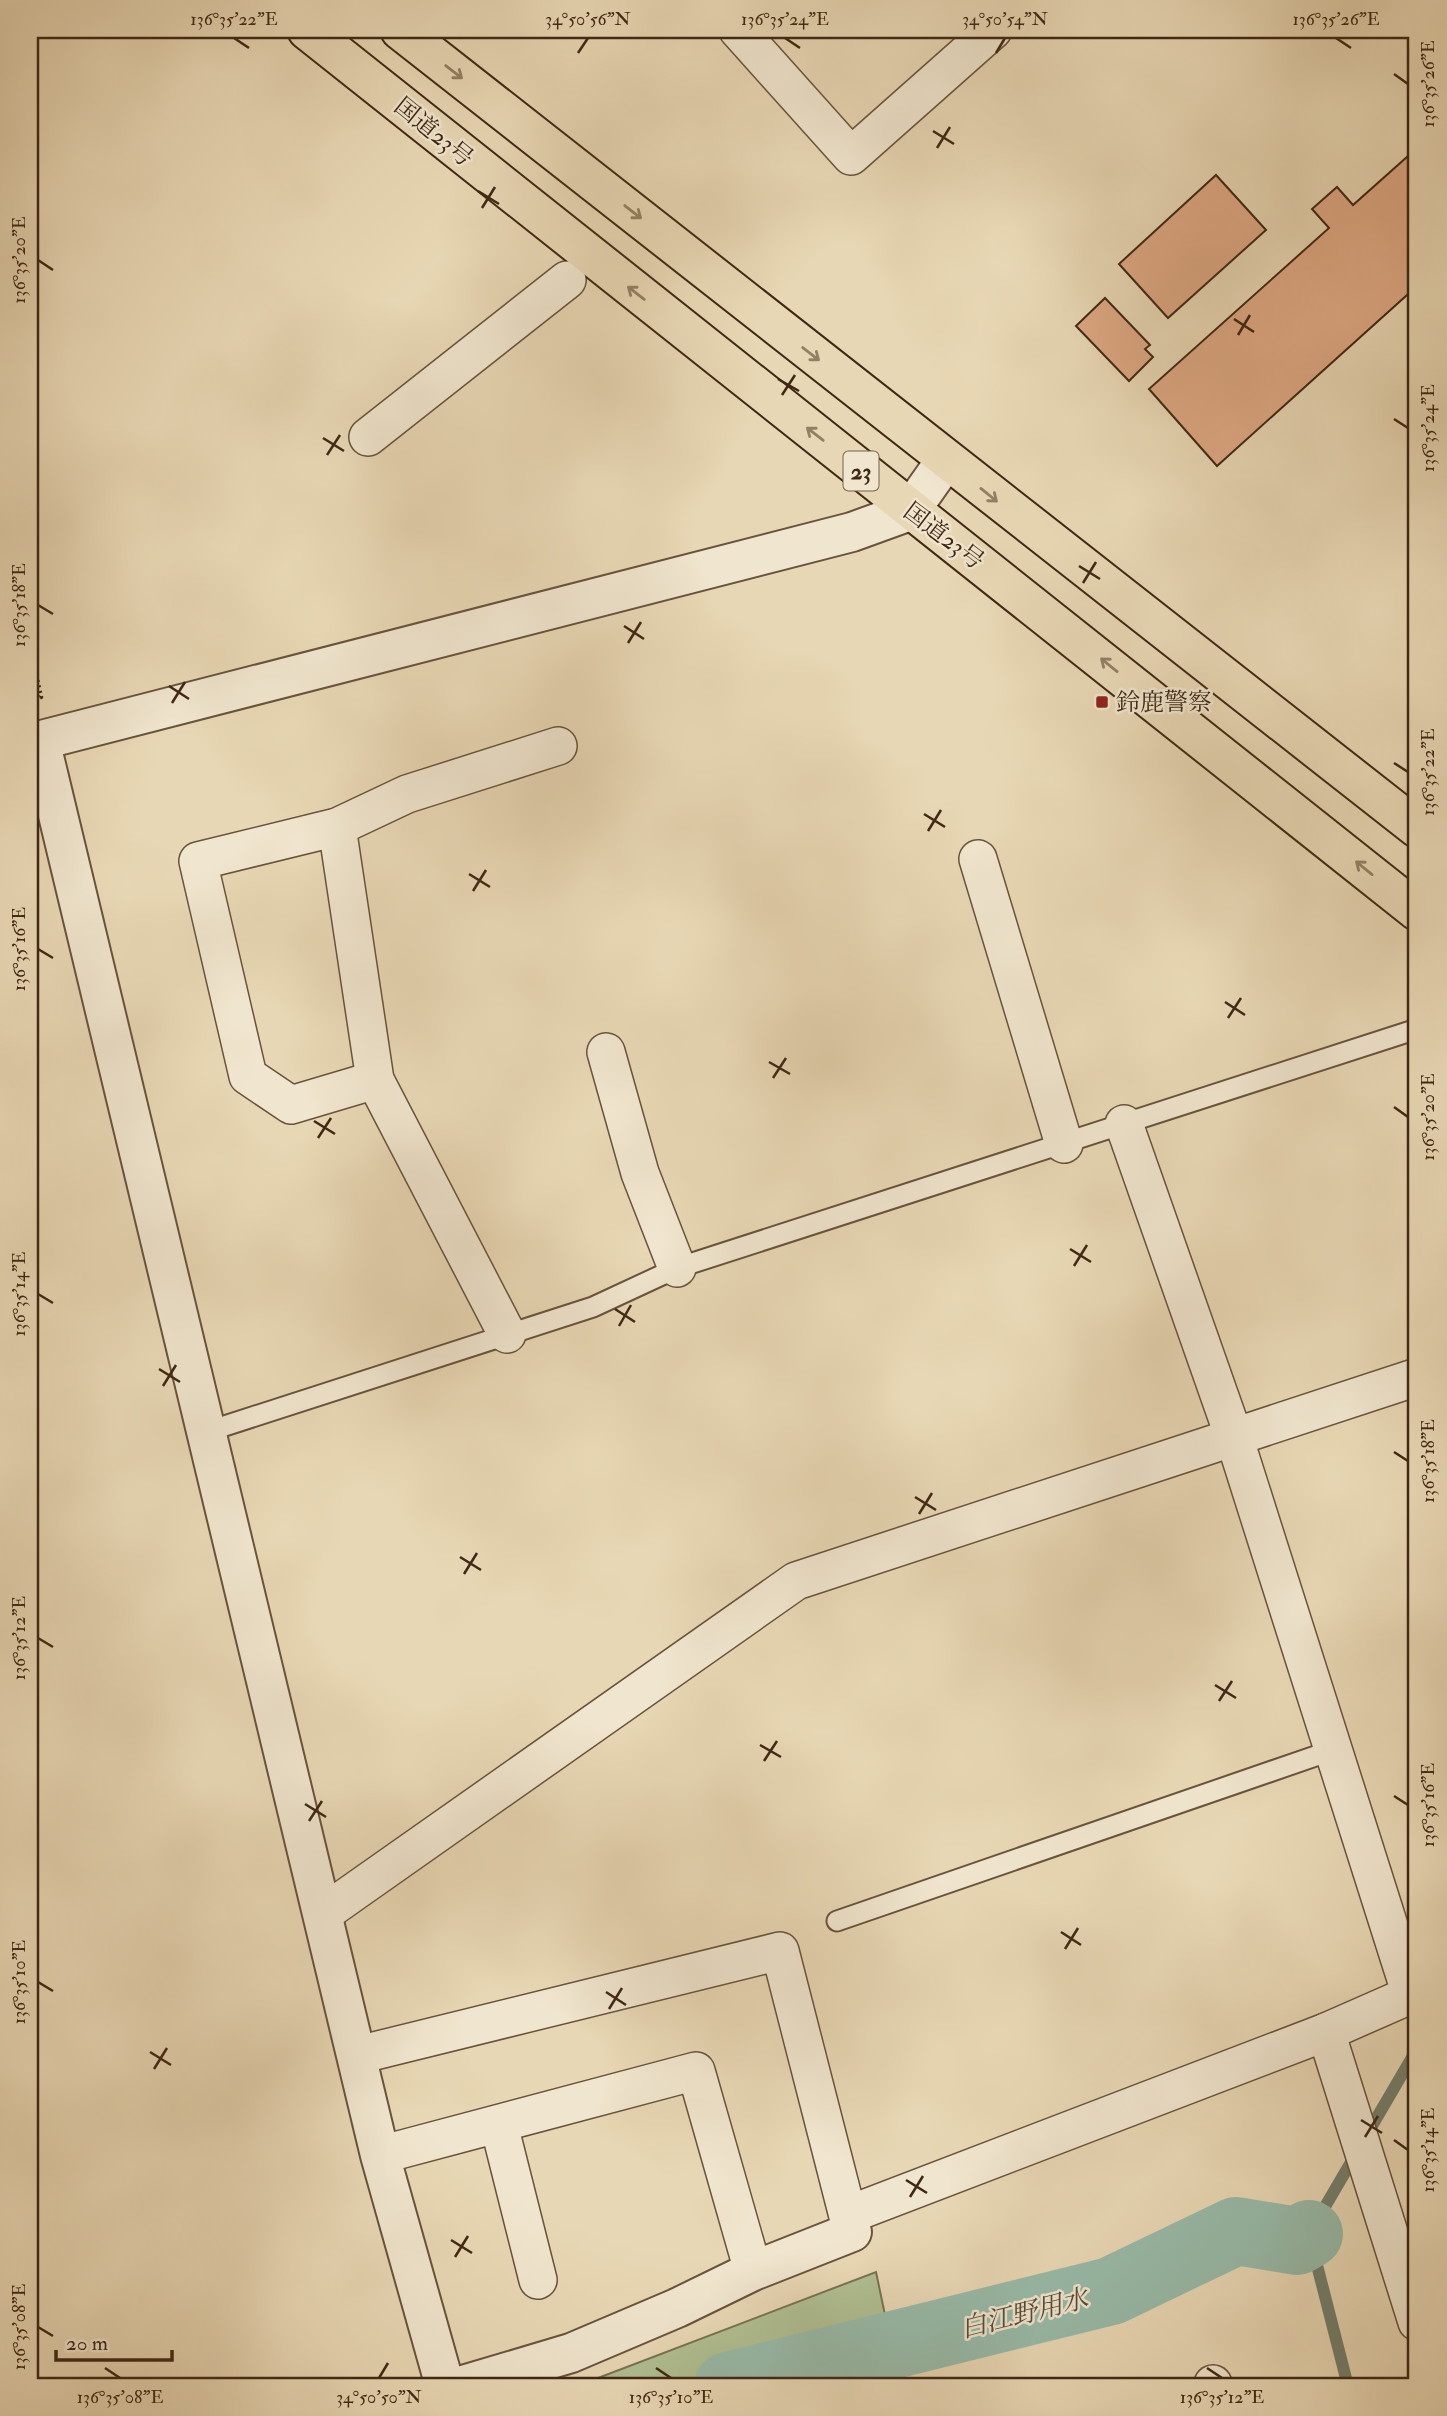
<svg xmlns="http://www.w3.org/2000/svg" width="1447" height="2416" font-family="'IM FELL Double Pica','Noto Serif JP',serif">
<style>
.green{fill:#afbf92;stroke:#777353;stroke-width:2}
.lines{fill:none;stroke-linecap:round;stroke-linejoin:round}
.stream{stroke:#747f6d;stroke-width:12}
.river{stroke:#98baa8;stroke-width:68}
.building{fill:#dda883;stroke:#3f2714;stroke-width:2}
.service-casing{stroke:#69533c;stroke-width:23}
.minor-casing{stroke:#69533c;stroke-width:40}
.tertiary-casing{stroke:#69533c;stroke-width:42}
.trunk-casing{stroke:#3f2714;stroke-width:42}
.path{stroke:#3f2714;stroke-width:4.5;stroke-dasharray:2 3.5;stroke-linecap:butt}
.service{stroke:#f0e5ce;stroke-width:19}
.minor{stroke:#f0e5ce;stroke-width:37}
.tertiary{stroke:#f0e5ce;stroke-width:38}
.trunk{stroke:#e8d7b4;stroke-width:38}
.oneway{stroke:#947f64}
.ticks{fill:none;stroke:#3f2714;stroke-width:2.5}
.poi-dot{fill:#8f2418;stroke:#f0e5ce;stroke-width:2.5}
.labels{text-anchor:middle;stroke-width:5;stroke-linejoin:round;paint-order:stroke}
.shield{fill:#f0e5ce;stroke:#74604c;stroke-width:2}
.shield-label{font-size:23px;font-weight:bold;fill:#3f2714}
.street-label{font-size:24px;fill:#3f2714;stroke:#f0e5ce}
.poi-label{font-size:24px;fill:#3f2714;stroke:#f0e5ce;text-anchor:start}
.water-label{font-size:26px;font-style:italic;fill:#554c39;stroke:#f0e5ce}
.neatline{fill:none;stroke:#3f2714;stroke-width:2.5}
.ticks-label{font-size:18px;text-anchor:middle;fill:#3f2714}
</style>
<rect width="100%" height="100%" fill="#e8d7b4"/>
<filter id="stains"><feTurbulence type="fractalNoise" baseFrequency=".00286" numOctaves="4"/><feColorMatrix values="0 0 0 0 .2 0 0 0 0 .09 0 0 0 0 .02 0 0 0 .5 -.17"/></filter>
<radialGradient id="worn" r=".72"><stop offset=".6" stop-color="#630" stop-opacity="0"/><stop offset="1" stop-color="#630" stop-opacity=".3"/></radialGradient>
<path class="green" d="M876 2272 889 2334 680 2386H577Z"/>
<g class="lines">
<g class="stream">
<path d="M1366 2136 1417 2049"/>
<path d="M1348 2386 1309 2234 1357 2152"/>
</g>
<path class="river" d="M728 2386 1111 2291 1236 2231 1297 2241 1309 2234"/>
</g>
<g class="building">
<path d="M1417 148V286L1217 466 1149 389 1329 228 1312 209 1337 187 1353 205Z"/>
<path d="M1216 175 1266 230 1168 318 1119 264Z"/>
<path d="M1105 298 1150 345 1145 349 1153 357 1129 381 1076 326Z"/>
</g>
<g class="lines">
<defs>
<g id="service">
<path d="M206 1432 593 1307 677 1268 1417 1029"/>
<path d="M837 1921 1333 1750"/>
</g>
<g id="minor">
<path d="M738 30 851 156 993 30"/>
<path d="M368 437 567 280"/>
<path d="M337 827 375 1080 507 1334"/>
<path d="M978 859 1064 1144"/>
<path d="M606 1052 640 1173 677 1268"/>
<path d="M375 1080 291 1105 248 1076 198 861 337 827 407 794 558 746"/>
<path d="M1124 1124 1234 1437 1411 1995"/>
<path d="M324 1913 796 1581 1417 1377"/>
<path d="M1326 2032 1417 2322"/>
<path d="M358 2055 780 1951 852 2232"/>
<path d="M499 2125 538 2280"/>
<path d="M380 2155 696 2071 753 2271"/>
<path d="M848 2215 1326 2032 1417 1992"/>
<path d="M1213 2384V2386"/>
</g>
<g id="tertiary">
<path d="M40 740 380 2155 445 2386"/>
<path d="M30 743 852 532 910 511 946 460"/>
<path d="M460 2386 571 2353 677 2308 753 2271 852 2232"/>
</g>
<g id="trunk">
<path d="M307 30 1417 911"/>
<path d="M400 30 1417 828"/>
</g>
</defs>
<use href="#service" class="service-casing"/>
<use href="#minor" class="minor-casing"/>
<use href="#tertiary" class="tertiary-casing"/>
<use href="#trunk" class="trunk-casing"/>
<path class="path" d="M30 648 41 697 37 699"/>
<use href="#service" class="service"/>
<use href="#minor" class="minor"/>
<use href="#tertiary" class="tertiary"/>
<use href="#trunk" class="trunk"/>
</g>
<defs><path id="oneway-shaft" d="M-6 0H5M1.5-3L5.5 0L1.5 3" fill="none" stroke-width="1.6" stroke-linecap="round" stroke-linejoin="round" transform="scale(1.75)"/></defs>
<g class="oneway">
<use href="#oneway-shaft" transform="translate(454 72) rotate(38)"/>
<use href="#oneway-shaft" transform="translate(633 212) rotate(38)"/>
<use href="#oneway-shaft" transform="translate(636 293) rotate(-142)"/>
<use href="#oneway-shaft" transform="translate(811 354) rotate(38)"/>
<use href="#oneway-shaft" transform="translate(815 434) rotate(-142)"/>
<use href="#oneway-shaft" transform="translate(989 495) rotate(39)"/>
<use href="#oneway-shaft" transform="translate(1109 665) rotate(-141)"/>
<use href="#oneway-shaft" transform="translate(1364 868) rotate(-141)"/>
</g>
<path class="ticks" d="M234 38 249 48M785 38 800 48M1336 38 1351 48M578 53 588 38M996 53 1005 38M1394 74 1408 84M933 131 954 144M937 148 950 127M478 191 499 204M482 208 495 187M38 260 53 270M1234 319 1254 332M1238 335 1250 315M778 379 799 391M782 395 795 375M1394 419 1408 428M323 438 344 451M327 455 340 435M1079 566 1100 579M1083 583 1096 562M38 605 53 614M624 626 644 639M628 643 641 622M169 686 189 699M172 703 185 682M1394 763 1408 772M924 814 945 827M928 831 941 810M469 874 490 887M473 891 486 870M38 949 53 958M1225 1002 1245 1015M1228 1018 1241 998M769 1062 790 1074M773 1078 786 1058M1394 1107 1408 1117M314 1121 335 1134M318 1138 331 1118M1070 1249 1091 1262M1074 1266 1087 1245M38 1294 53 1303M615 1309 635 1322M619 1326 631 1305M159 1369 180 1382M163 1386 176 1365M1394 1452 1408 1461M915 1497 936 1510M919 1514 932 1493M460 1557 481 1570M464 1574 477 1553M38 1638 53 1647M1215 1685 1236 1698M1219 1701 1232 1681M760 1745 781 1757M764 1761 777 1741M1394 1796 1408 1805M305 1804 326 1817M309 1821 322 1801M1061 1932 1081 1945M1065 1949 1078 1928M38 1982 53 1991M606 1992 626 2005M609 2009 622 1988M150 2052 171 2065M154 2069 167 2048M1361 2120 1382 2133M1365 2137 1378 2116M1394 2140 1408 2150M906 2180 927 2193M910 2197 923 2176M451 2240 472 2253M455 2257 468 2236M38 2327 53 2336M105 2368 120 2378M656 2368 671 2378M1207 2368 1222 2378M379 2378 388 2363"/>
<rect class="poi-dot" x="1095" y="695" width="14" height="14" rx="3.5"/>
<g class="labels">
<rect class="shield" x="843.5" y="451.5" width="35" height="39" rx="5"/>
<g class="shield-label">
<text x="861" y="479">23</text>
</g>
<g class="street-label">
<text transform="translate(434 132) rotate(39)" y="8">国道23号</text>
<text transform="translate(944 536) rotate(37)" y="8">国道23号</text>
</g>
<g class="poi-label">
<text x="1116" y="710">鈴鹿警察</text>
</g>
<g class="water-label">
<text transform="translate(1024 2313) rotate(-14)" y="9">白江野用水</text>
</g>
</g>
<rect width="1447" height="2416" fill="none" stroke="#e8d7b4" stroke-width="77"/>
<path d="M56 2350v10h116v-10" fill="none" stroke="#3f2714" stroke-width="3.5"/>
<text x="66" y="2350" font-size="21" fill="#3f2714" stroke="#f0e5ce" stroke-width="5" paint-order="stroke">20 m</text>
<rect x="38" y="38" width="1370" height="2340" class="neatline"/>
<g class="ticks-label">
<text x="234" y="25">136°35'22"E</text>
<text x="588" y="25">34°50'56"N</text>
<text x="785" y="25">136°35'24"E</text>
<text x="1005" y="25">34°50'54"N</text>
<text x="1336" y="25">136°35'26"E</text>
<text transform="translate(1428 84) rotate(-90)" y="6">136°35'26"E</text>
<text transform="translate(19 260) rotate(-90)" y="6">136°35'20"E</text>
<text transform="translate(1428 428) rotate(-90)" y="6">136°35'24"E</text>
<text transform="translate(19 605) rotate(-90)" y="6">136°35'18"E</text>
<text transform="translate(1428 772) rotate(-90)" y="6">136°35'22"E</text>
<text transform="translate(19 949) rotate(-90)" y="6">136°35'16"E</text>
<text transform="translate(1428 1117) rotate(-90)" y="6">136°35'20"E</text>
<text transform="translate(19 1294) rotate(-90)" y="6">136°35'14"E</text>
<text transform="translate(1428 1461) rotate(-90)" y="6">136°35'18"E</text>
<text transform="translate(19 1638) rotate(-90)" y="6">136°35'12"E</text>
<text transform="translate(1428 1805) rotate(-90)" y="6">136°35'16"E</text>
<text transform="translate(19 1982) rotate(-90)" y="6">136°35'10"E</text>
<text transform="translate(1428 2150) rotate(-90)" y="6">136°35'14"E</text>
<text transform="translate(19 2327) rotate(-90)" y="6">136°35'08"E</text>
<text x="120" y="2403">136°35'08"E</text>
<text x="379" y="2403">34°50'50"N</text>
<text x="671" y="2403">136°35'10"E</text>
<text x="1222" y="2403">136°35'12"E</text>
</g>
<rect width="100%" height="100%" filter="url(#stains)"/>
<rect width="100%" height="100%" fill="url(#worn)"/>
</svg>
